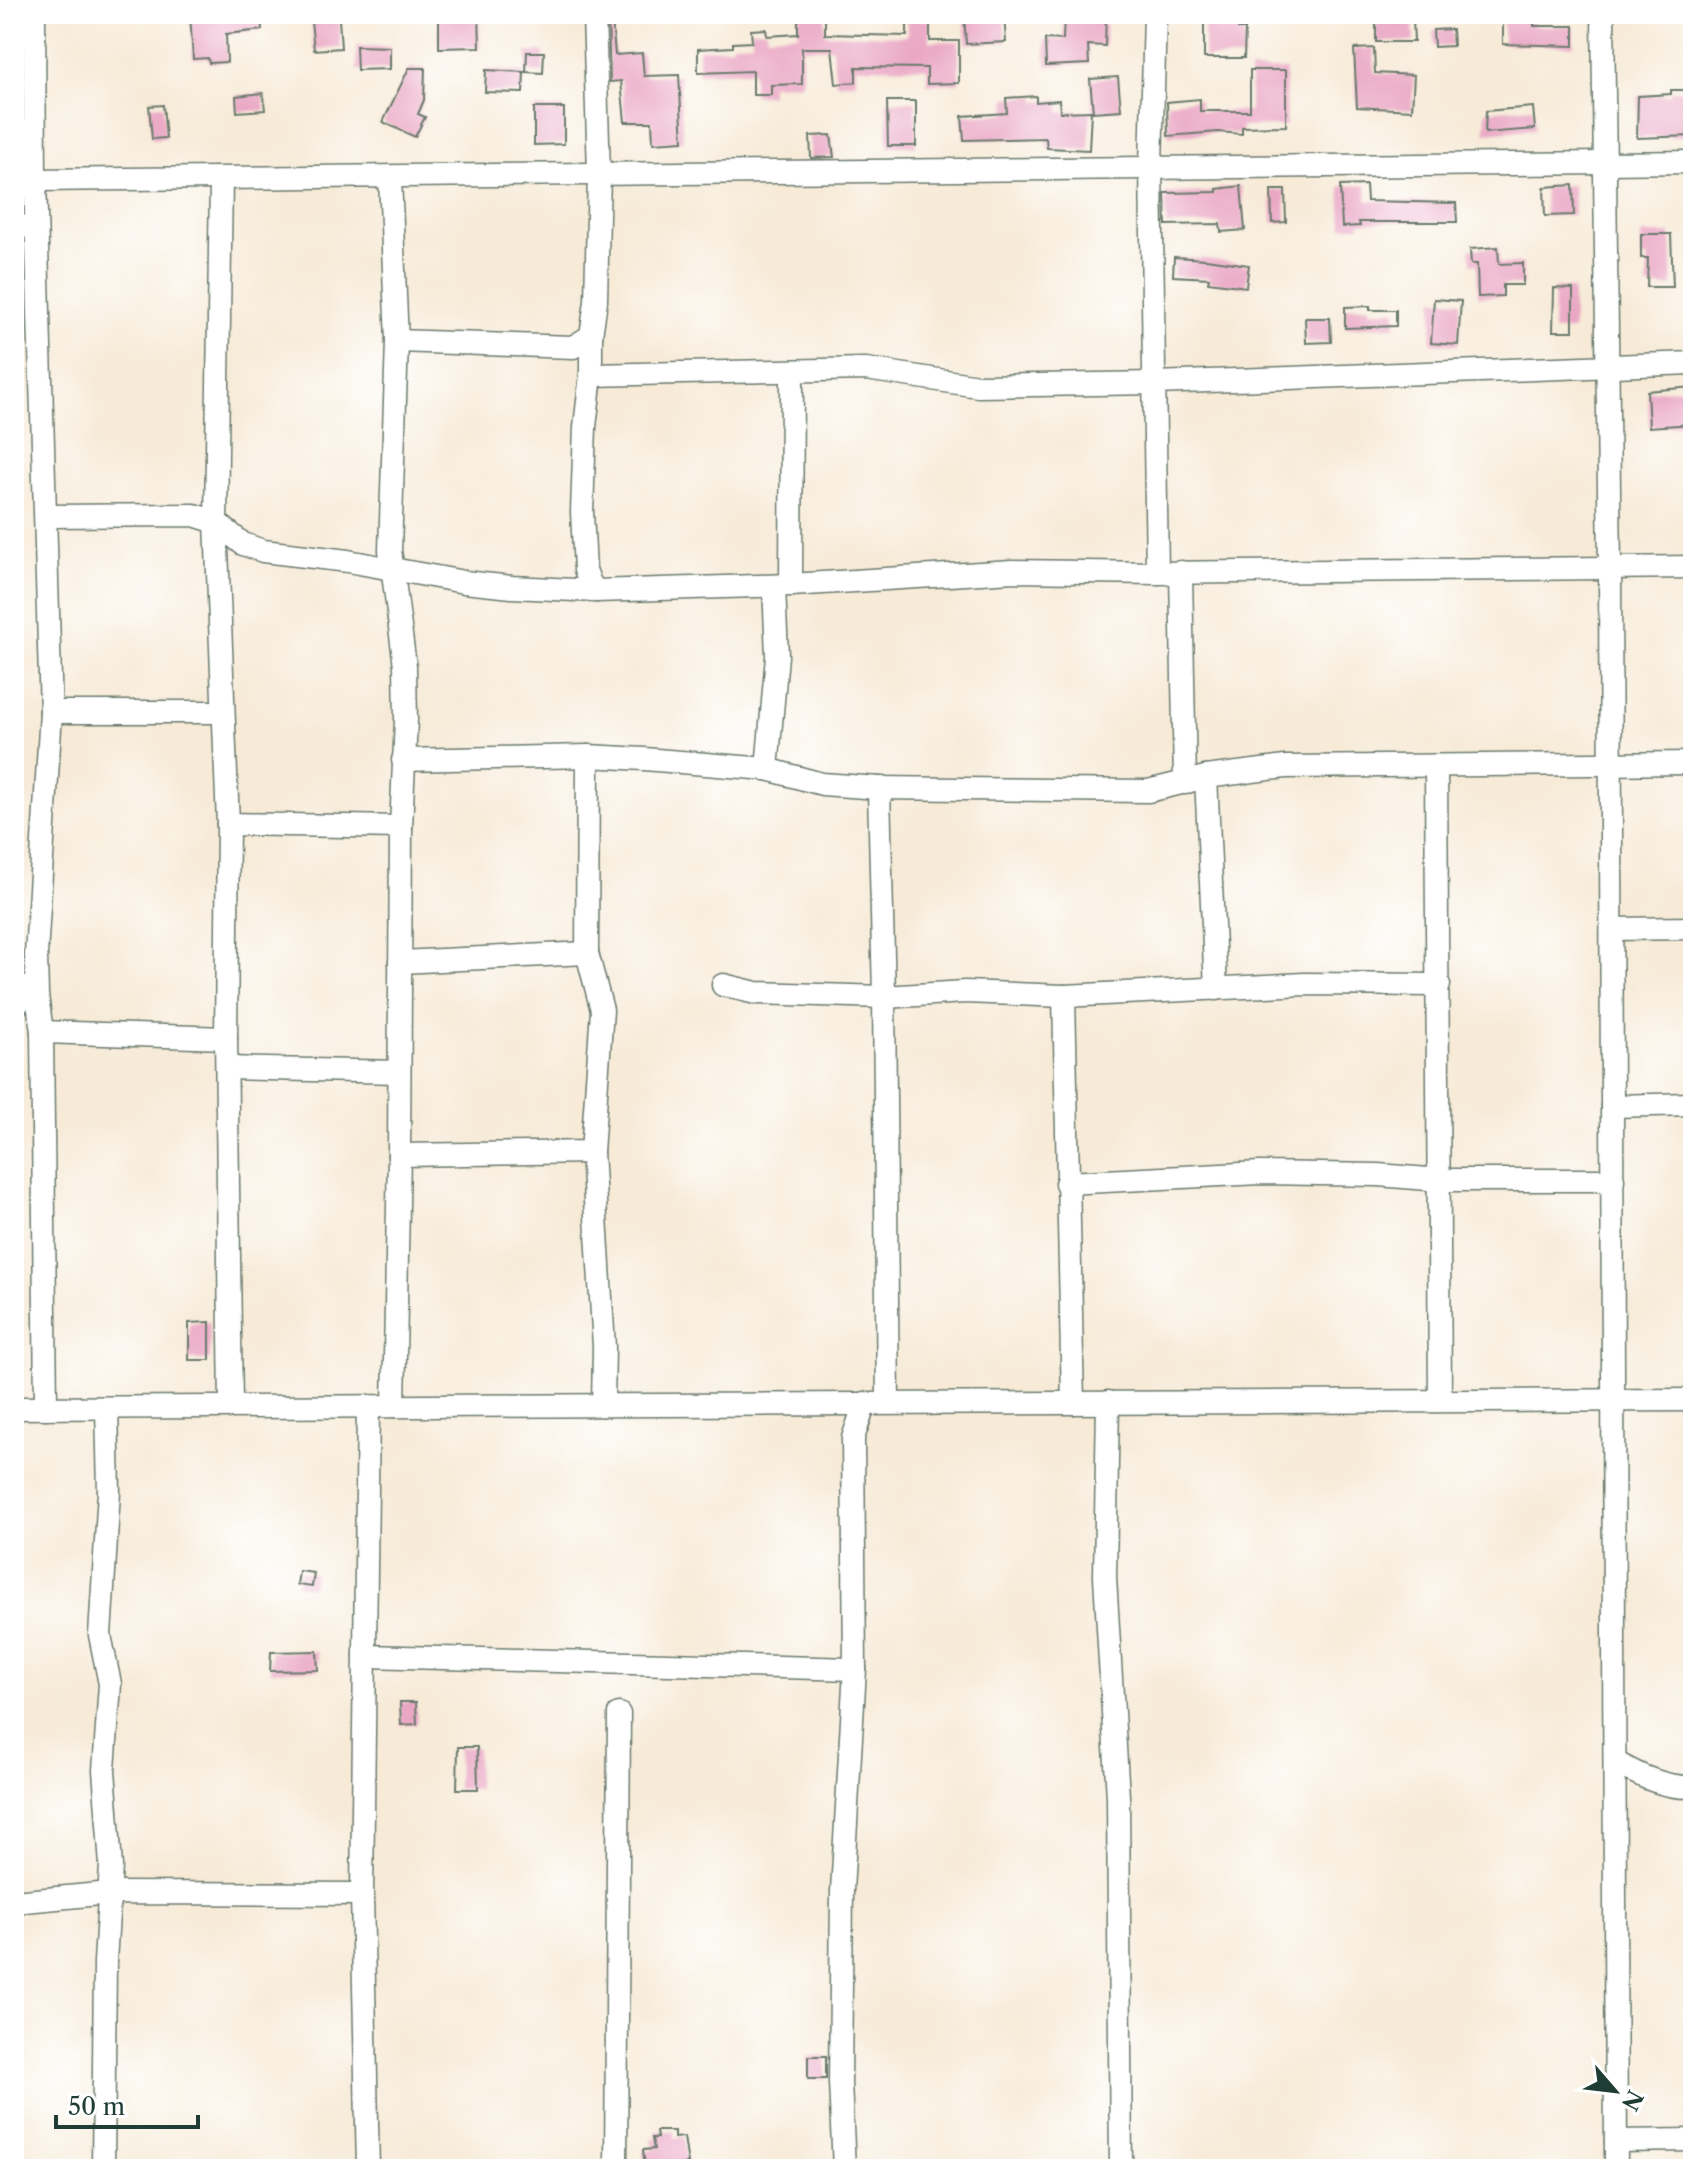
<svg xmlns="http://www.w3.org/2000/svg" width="1707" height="2183" font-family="'Libre Caslon Text',serif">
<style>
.building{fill:#eaa7c4}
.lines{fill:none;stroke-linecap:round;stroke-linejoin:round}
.minor-casing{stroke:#6b7a6d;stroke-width:25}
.minor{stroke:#fff;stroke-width:22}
</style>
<rect width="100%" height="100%" fill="#fff"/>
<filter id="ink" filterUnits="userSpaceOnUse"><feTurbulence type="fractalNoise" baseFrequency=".0125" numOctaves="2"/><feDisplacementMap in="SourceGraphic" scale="16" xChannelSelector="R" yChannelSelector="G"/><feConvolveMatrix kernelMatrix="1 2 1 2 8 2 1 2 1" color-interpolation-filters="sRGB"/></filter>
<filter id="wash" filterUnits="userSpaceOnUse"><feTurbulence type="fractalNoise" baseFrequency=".006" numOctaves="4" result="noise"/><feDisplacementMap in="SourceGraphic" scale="32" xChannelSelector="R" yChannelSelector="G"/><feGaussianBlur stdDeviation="1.8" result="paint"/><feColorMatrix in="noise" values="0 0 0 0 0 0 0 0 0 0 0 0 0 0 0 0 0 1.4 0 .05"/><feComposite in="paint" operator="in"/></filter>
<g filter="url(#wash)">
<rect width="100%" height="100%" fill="#f7ebd8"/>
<g id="blocks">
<g class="building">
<path d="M190 14H261L262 30 226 34 227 62 209 63 208 58 193 59Z"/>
<path d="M439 14H479L480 47 439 48Z"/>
<path d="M798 14H825V34L907 36V19L930 20V41H959V83L927 84V68L856 67V82L836 84 832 48H802V84L771 85V95H753V71L698 73V49L733 47V43L752 42 751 30 766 29 767 36 798 34Z"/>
<path d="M964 14H1004L1006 42 966 44Z"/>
<path d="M1064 14H1106L1105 46 1088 45 1089 64 1046 66 1045 39 1063 40Z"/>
<path d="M1204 14H1238V29H1245L1244 58H1204Z"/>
<path d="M1503 14H1534V26H1574V46L1503 44Z"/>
<path d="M612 18 615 55 642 53 644 76 679 75 683 141 653 143 652 122H625L621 81 610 82 608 19Z"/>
<path d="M339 19 341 48 314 50 311 21Z"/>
<path d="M1413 19 1414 42H1376V20Z"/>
<path d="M1452 29 1453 46 1434 47 1433 30Z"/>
<path d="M356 46 390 47V69L357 70Z"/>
<path d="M1374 48 1375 73 1414 75 1412 110 1357 107 1354 49Z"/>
<path d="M527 52H544L543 73 526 72Z"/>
<path d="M409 68H425L424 100 418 114 425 117 415 137 383 122Z"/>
<path d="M486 70 524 72 523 93 485 92Z"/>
<path d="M1250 70H1286V126L1242 127V134L1218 132 1168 136 1167 102 1200 99V111H1250Z"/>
<path d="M1118 77 1121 110 1093 112 1090 79Z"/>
<path d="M1671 90H1693V136L1637 138 1638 96 1671 94Z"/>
<path d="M263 93 265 110 237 112 236 96Z"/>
<path d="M1036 96V102L1059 100 1060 112 1091 111 1089 150 1047 148 1046 138 964 140 962 116 1007 113 1006 98Z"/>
<path d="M887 101H916V146H888Z"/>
<path d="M163 105 166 138 152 139 149 106Z"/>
<path d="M1533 107 1535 129 1485 133 1486 111Z"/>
<path d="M534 108H564V144L534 145Z"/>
<path d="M831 135 834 157 811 158 810 136Z"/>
<path d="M1366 185 1367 201 1456 203 1457 222H1359L1360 226 1342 227 1340 186Z"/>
<path d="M1573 185 1574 215 1545 216 1544 187Z"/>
<path d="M1241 186 1245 230 1221 232 1220 224 1166 225 1165 193 1217 192V189Z"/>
<path d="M1271 190H1285L1286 222 1272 223Z"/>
<path d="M1641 234H1671L1673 287H1647L1648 258H1641Z"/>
<path d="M1498 247 1499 264 1523 263V285H1503V296L1478 297 1477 264H1471L1470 249Z"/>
<path d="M1174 257 1206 259 1249 265 1246 287 1208 282 1209 278 1173 276Z"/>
<path d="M1554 288 1573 289V331H1553Z"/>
<path d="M1434 299 1461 301 1458 345 1431 343Z"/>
<path d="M1370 306V310H1396V326L1345 328V307Z"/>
<path d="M1305 318H1330L1331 342 1306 343Z"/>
<path d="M1693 387V424L1649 427 1647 391Z"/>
<path d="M210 1322V1360H189V1323Z"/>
<path d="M299 1571 314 1573 312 1587 297 1585Z"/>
<path d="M317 1651 318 1670 270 1671 271 1652Z"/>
<path d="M400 1702H416L417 1724 401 1725Z"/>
<path d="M458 1747H477L478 1789H457Z"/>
<rect x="808" y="2056" width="18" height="23"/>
<path d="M656 2131H674V2138L684 2137 688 2164 645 2167 643 2150 654 2149 652 2138H657Z"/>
</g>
</g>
</g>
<g filter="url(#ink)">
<use href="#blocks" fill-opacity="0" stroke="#6b7a6d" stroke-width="2"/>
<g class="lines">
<defs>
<g id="minor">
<path d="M34 14 35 180 51 712 36 955 37 995 42 1032 46 1408"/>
<path d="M594 14 599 173 596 301 591 336V375L585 427 582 512 585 570 590 583 596 591"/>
<path d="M1155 14 1151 166 1157 573"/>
<path d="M1603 14 1610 570 1616 2169"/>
<path d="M390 178 397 341 390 550 405 666 406 720 401 827 399 1155 394 1406"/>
<path d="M35 180 1693 162"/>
<path d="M221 180 216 522 228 824 226 1038 231 1407"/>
<path d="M14 227 36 226"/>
<path d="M397 341 573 347 591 336"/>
<path d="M591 375 866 369 978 386 1156 383 1693 363"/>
<path d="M46 516 194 515 216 522 243 544 263 551 348 561 464 582 512 587 596 591 791 585 1012 571 1157 573 1693 567"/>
<path d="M1181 572 1185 783"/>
<path d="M791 585 792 372"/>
<path d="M51 712H222"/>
<path d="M588 756 587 953 602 1010 592 1152 604 1347 603 1405"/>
<path d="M403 760 588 756 644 759 767 769 822 784 879 788"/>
<path d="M1436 766 1440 1400"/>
<path d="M767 769 777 656 774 586"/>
<path d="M1206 777 1216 989"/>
<path d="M228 824 401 827"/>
<path d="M1612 929 1693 928"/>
<path d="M400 962 587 953"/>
<path d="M723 985 756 993 884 997 965 992 1064 996 1304 984 1439 985"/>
<path d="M1064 996 1073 1403"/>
<path d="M14 1008 36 980"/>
<path d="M42 1032 226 1038"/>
<path d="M227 1068 399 1072"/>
<path d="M1612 1106 1693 1104"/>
<path d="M399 1155 592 1152"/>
<path d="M1066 1183 1260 1173 1378 1175 1441 1180H1613"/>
<path d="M1108 1402 1105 1577 1118 1797 1121 2169"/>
<path d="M888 1403 884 997 879 788 1148 791 1206 777 1285 767 1693 763"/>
<path d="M368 1406 362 1894 368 2169"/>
<path d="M14 1408 1693 1400"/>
<path d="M365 1656 855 1669"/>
<path d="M1615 1762C1640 1776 1664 1788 1693 1787"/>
<path d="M14 1902 110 1893 362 1894"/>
<path d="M1616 2141 1693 2140"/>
<path d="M103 2169 105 1962 111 1866 104 1770 110 1684 100 1635 109 1492 107 1408"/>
<path d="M616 2169 619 1714"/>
<path d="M844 2169 840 2082 842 1891 855 1669 853 1438 865 1403"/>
</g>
</defs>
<use href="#minor" class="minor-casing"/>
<use href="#minor" class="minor"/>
</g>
</g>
<rect width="1707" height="2183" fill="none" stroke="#fff" stroke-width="48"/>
<g transform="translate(1615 2091) rotate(118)" stroke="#ffffff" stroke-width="6" paint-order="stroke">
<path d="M0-6L14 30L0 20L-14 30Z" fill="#1f3d34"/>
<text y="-12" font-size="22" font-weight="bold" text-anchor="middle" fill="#1f3d34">N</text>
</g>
<path d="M56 2115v12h142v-12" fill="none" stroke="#1f3d34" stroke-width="4"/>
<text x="68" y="2115" font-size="24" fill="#1f3d34" stroke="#ffffff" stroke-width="6" paint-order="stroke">50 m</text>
</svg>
